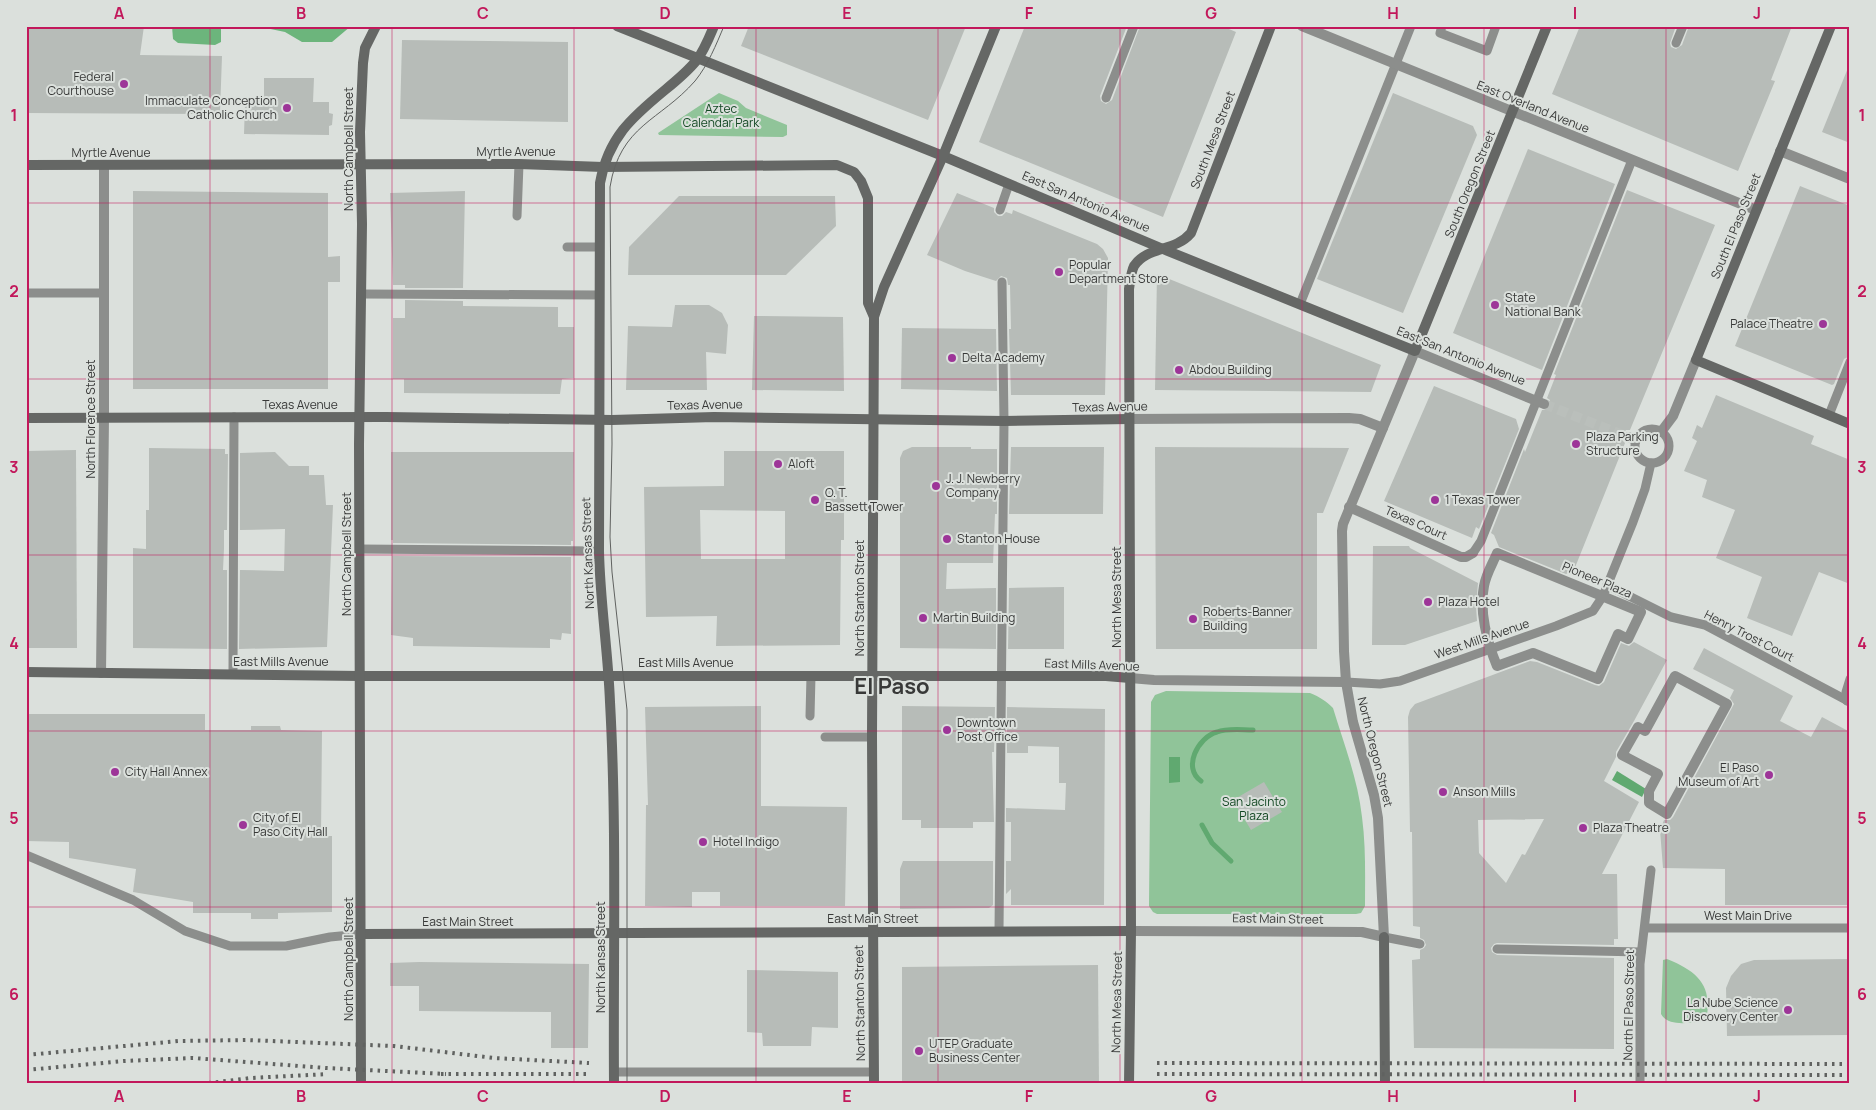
<svg xmlns="http://www.w3.org/2000/svg" width="1876" height="1110" font-family="Manrope,sans-serif">
<style>
.green{fill:#90c499}
.forest{fill:#6cb57c}
.water{fill:#60a970}
.lines{fill:none;stroke-linecap:round;stroke-linejoin:round}
.stream{stroke:#60a970;stroke-width:5}
.building{fill:#b7bcb8;fill-rule:evenodd}
.street-tunnel{stroke:#babfbb;stroke-width:10;stroke-dasharray:10 5;stroke-linecap:butt}
.lane{stroke:#8c8e8c;stroke-width:9}
.street{stroke:#8c8e8c;stroke-width:10}
.secondary{stroke:#656765;stroke-width:10}
.tram{stroke:#606260;stroke-width:1}
.rail{stroke:#606260;stroke-width:4;stroke-dasharray:2.5 5;stroke-linecap:butt}
.grid{fill:none;stroke:#c2185b;stroke-width:1;stroke-opacity:0.55}
.poi-dot{fill:#9d3598;stroke:#dbe0dc;stroke-width:2}
.labels{text-anchor:middle;stroke-width:4;stroke-linejoin:round;paint-order:stroke}
.poi-label{font-size:12px;fill:#383938;stroke:#dbe0dc;text-anchor:start}
.street-label{font-size:12px;fill:#383938;stroke:#dbe0dc}
.park-label{font-size:12px;fill:#134823;stroke:#dbe0dc}
.town-label{font-size:22px;font-weight:bold;fill:#383938;stroke:#dbe0dc}
.neatline{fill:none;stroke:#c2185b;stroke-width:2}
.grid-label{font-size:16px;text-anchor:middle;font-weight:bold;fill:#c2185b}
</style>
<rect width="100%" height="100%" fill="#dbe0dc"/>
<g class="green">
<path d="M719 93 738 101 746 108 787 125V135L783 137 659 135 658 133Z"/>
<path d="M1166 691 1310 693C1320 697 1326 701 1333 708 1344 744 1358 780 1362 817 1366 847 1365 877 1365 906L1361 913 1356 914H1157L1153 912 1149 906 1151 702 1155 695Z"/>
<path d="M1667 959C1699 972 1713 986 1706 1021 1692 1022 1669 1028 1661 1014L1663 960Z"/>
</g>
<g class="forest">
<path d="M172 26H221V42L215 45 178 43 173 39Z"/>
<path d="M256 26H351L332 42H302L285 32Z"/>
</g>
<g class="water">
<path d="M1169 757H1180V782L1169 783Z"/>
<path d="M1617 771 1646 789 1642 797 1612 780Z"/>
</g>
<g class="lines">
<g class="stream">
<path d="M1201 781C1182 768 1198 737 1217 732 1228 728 1241 730 1253 730"/>
<path d="M1202 825 1212 843 1231 861"/>
</g>
</g>
<g class="building">
<path d="M26 26H144L140 55 222 56 220 112 208 114 26 113Z"/>
<path d="M749 26H966L928 120 741 46Z"/>
<path d="M1025 26H1127L1100 96 1101 101 1106 104 1112 100 1140 26H1222L1236 32 1163 217 979 142Z"/>
<path d="M1580 26H1676L1670 43 1671 47 1676 49 1682 45 1689 26H1792L1771 80 1775 81 1738 171 1552 94Z"/>
<path d="M402 40 568 42V122L400 119Z"/>
<path d="M1850 63V143L1822 132Z"/>
<path d="M264 78H314L313 102H329V113L333 114 332 125 329 126V135L244 134 245 104 264 103Z"/>
<path d="M1393 93 1473 126 1477 135 1403 313 1317 279Z"/>
<path d="M1528 149 1615 184 1542 370 1453 333Z"/>
<path d="M1800 186 1850 206V356L1844 359 1834 384 1832 385 1735 346Z"/>
<path d="M1627 190 1715 225 1630 430H1626L1622 434 1621 439 1625 443 1574 570 1566 574 1499 547 1494 535 1491 533 1524 449 1525 452 1542 410H1548L1550 406V400L1547 398 1556 375 1554 374Z"/>
<path d="M133 191 328 193V257L340 256V282H328V389H133Z"/>
<path d="M465 191 463 288H405V285H393L390 193Z"/>
<path d="M957 193 994 208V212L998 216H1002L1006 212 1012 214 1013 210 1097 244 1103 249 1108 258 1105 395H1011L1009 329H1011L1010 285H1008L1007 278 1001 276 996 281 965 271 927 255Z"/>
<path d="M679 196H835L836 226 786 275H628L629 247Z"/>
<path d="M1157 274 1381 365 1371 392 1155 390Z"/>
<path d="M405 300 463 301V306L558 307V327H574V378L562 379 560 394 404 393V379H393V318H405Z"/>
<path d="M675 305H709L722 313 728 325 726 354 706 352 707 390H626L628 326 672 327Z"/>
<path d="M754 316 843 317 844 391 752 390Z"/>
<path d="M902 328 996 329 997 391 901 389Z"/>
<path d="M1434 386 1516 419 1519 429 1479 529 1476 527 1472 538 1384 501Z"/>
<path d="M1716 395 1814 436 1811 444 1850 460V584L1819 572 1792 636 1747 618 1762 577 1716 558 1735 510 1702 497 1707 480 1684 471 1697 441 1692 438 1697 425 1702 428Z"/>
<path d="M912 447H971V449H997V514H995L993 563H947L946 589 996 588V649L900 648V458L903 451Z"/>
<path d="M1011 447H1104L1103 514H1009Z"/>
<path d="M1155 447 1349 448 1323 513H1317V649H1156Z"/>
<path d="M149 448 225 449V454H228L227 530H224V549L223 570H227V649L133 648V548L146 549V510H149Z"/>
<path d="M76 450 77 648H26V451Z"/>
<path d="M724 451H844V540H841L840 645 716 646 717 616 646 617 644 487 724 486ZM700 510 785 511V559H701Z"/>
<path d="M275 452 289 466H309V475H324L326 505H333L327 647 239 649 240 570 284 571 285 529 240 530V453Z"/>
<path d="M391 452H574L573 541H571V545L393 543V540H391Z"/>
<path d="M1373 546H1409L1410 548 1478 583 1476 606 1477 621 1405 645H1372Z"/>
<path d="M392 556 571 557V634L562 633 561 640 550 639V648L413 646V638L391 635Z"/>
<path d="M1064 587V649H1008L1009 588Z"/>
<path d="M1634 642 1667 660 1634 721 1616 752V757L1604 781 1639 802 1602 874H1617L1618 939H1614V945L1497 943 1494 944 1491 948 1492 952 1497 955 1614 958V1049L1414 1048 1412 960 1420 959V950L1424 948 1426 945 1424 940 1420 938V927L1413 926 1412 832H1410L1408 717 1410 710 1415 704 1530 661 1537 662 1595 685 1599 686 1604 682 1621 643 1629 646ZM1544 819 1525 855 1522 854 1506 883 1479 853 1478 820Z"/>
<path d="M1704 648 1793 696 1780 721 1811 737 1822 717 1850 732V905H1725V869L1663 868 1660 830 1664 820H1670L1673 817 1734 704 1730 698 1734 690 1693 669Z"/>
<path d="M761 706V806L847 807 845 906H720V892H692V907L645 906 646 805H648L645 707Z"/>
<path d="M902 706 995 707 994 752H992L994 822H973V828H921V820H902Z"/>
<path d="M1007 707 1105 709 1104 905H1011V889L1006 894V861H1011V822H1006V808L1065 810 1066 783H1059V747L1028 746V753H1007Z"/>
<path d="M26 714H205V730H251V726H280L281 730 322 731 321 836H332V912L278 913V919H251V913H193V902L133 892 136 869 69 858V842L26 841Z"/>
<path d="M1264 782 1282 812 1251 830 1233 800Z"/>
<path d="M903 861H993V905L989 908 900 909V869Z"/>
<path d="M1850 959V1035L1727 1036 1726 988 1731 976 1741 964 1754 960Z"/>
<path d="M419 962 589 964 588 1048H551V1012L419 1011V986H390V963Z"/>
<path d="M1098 965 1099 1084H902V967Z"/>
<path d="M747 970 838 972V1028L812 1027 811 1046H763L762 1033 747 1032Z"/>
</g>
<g class="lines">
<path class="street-tunnel" d="M1544 404 1628 437"/>
<g class="lane">
<path d="M1442 26 1440 33 1487 51 1496 26"/>
<path d="M1676 43 1683 26"/>
<path d="M1106 98 1134 26"/>
<path d="M1000 210 1009 184"/>
<path d="M517 216 519 164"/>
<path d="M567 247H599"/>
<path d="M26 293H103"/>
<path d="M361 294 599 295"/>
<path d="M1300 304 1411 26"/>
<path d="M1829 415 1850 362"/>
<circle cx="1652" cy="446" r="17"/>
<path d="M360 549 599 551"/>
<path d="M1473 553 1481 541 1632 160"/>
<path d="M1607 585 1671 617 1705 625 1850 702"/>
<path d="M233 674 234 417"/>
<path d="M1346 682 1380 684 1400 681 1556 626 1593 611 1603 596 1633 522 1645 489 1651 463"/>
<path d="M1847 701 1846 692 1850 679"/>
<path d="M810 716 811 676"/>
<path d="M825 737H872"/>
<path d="M26 855 133 900 185 931 230 946H286L330 937 361 934"/>
<path d="M1645 928H1850"/>
<path d="M999 931 1004 421 1002 282"/>
<path d="M1384 937 1420 944"/>
<path d="M1497 949 1641 952"/>
<path d="M614 1072H873"/>
<path d="M1640 1084V964L1651 870"/>
</g>
<g class="street">
<path d="M1302 26 1756 210"/>
<path d="M1780 151 1850 179"/>
<path d="M1129 419 1349 418 1360 419 1383 428"/>
<path d="M1661 432 1673 416 1696 360"/>
<path d="M1628 437 1636 440"/>
<path d="M1349 507 1461 557H1466L1473 553"/>
<path d="M1497 553 1641 612 1628 639 1618 634 1598 679 1533 653 1497 666C1487 642 1479 611 1484 586 1486 574 1493 563 1497 553Z"/>
<path d="M101 673 104 418V165"/>
<path d="M1675 676 1727 704 1667 814 1649 803V791L1658 774 1622 755 1638 727 1645 731Z"/>
<path d="M1130 678 1154 680 1346 682"/>
<path d="M1131 931 1362 932 1384 937 1378 818 1374 795 1353 722 1346 682 1344 651 1342 531 1343 524 1415 351 1544 404"/>
</g>
<g class="secondary">
<path d="M617 26 943 156 1163 249 1415 351 1547 26"/>
<path d="M1831 26 1696 360 1850 424"/>
<path d="M26 165 519 164 603 167 837 165 854 172 861 181 868 198V303L874 317"/>
<path d="M26 418 386 417 612 420 714 417 1004 421 1129 419"/>
<path d="M26 672 360 676H1106L1130 678"/>
<path d="M361 934 1131 931"/>
<path d="M1384 937 1385 1084"/>
<path d="M361 1084 359 444 362 224 360 132 363 63 365 48 376 26"/>
<path d="M614 1084C613 957 617 829 610 702 608 651 600 601 599 551L600 183C608 138 631 118 665 90 676 81 687 72 696 61 704 51 709 38 714 26"/>
<path d="M874 1084 872 737 874 317 884 287 943 156 996 26"/>
<path d="M1129 1084 1131 931 1129 289C1130 282 1131 272 1134 266 1147 246 1175 252 1191 233L1271 26"/>
</g>
<path class="tram" d="M627 1084V710L612 572 610 537 612 444 610 187C620 125 660 121 695 81 708 65 716 45 724 26"/>
<g class="rail">
<path d="M26 1055 179 1041 247 1040 394 1046 494 1058 589 1063"/>
<path d="M1157 1063 1850 1064"/>
<path d="M26 1070 124 1061 193 1058 326 1068 446 1074"/>
<path d="M441 1074H589"/>
<path d="M1157 1074 1850 1075"/>
<path d="M201 1084 251 1078 328 1074"/>
</g>
</g>
<path class="grid" d="M210 26V1084M392 26V1084M574 26V1084M756 26V1084M938 26V1084M1120 26V1084M1302 26V1084M1484 26V1084M1666 26V1084M26 203H1850M26 379H1850M26 555H1850M26 731H1850M26 907H1850"/>
<g class="poi-dot">
<circle cx="124" cy="84" r="5"/>
<circle cx="287" cy="108" r="5"/>
<circle cx="1059" cy="272" r="5"/>
<circle cx="1495" cy="305" r="5"/>
<circle cx="1823" cy="324" r="5"/>
<circle cx="952" cy="358" r="5"/>
<circle cx="1179" cy="370" r="5"/>
<circle cx="1576" cy="444" r="5"/>
<circle cx="778" cy="464" r="5"/>
<circle cx="936" cy="486" r="5"/>
<circle cx="815" cy="500" r="5"/>
<circle cx="1435" cy="500" r="5"/>
<circle cx="947" cy="539" r="5"/>
<circle cx="1428" cy="602" r="5"/>
<circle cx="923" cy="618" r="5"/>
<circle cx="1193" cy="619" r="5"/>
<circle cx="947" cy="730" r="5"/>
<circle cx="115" cy="772" r="5"/>
<circle cx="1769" cy="775" r="5"/>
<circle cx="1443" cy="792" r="5"/>
<circle cx="243" cy="825" r="5"/>
<circle cx="1583" cy="828" r="5"/>
<circle cx="703" cy="842" r="5"/>
<circle cx="1788" cy="1010" r="5"/>
<circle cx="919" cy="1051" r="5"/>
</g>
<g class="labels">
<g class="poi-label">
<text x="114" y="81" text-anchor="end">Federal<tspan x="114" dy="14">Courthouse</tspan></text>
<text x="277" y="105" text-anchor="end">Immaculate Conception<tspan x="277" dy="14">Catholic Church</tspan></text>
<text x="1069" y="269">Popular<tspan x="1069" dy="14">Department Store</tspan></text>
<text x="1505" y="302">State<tspan x="1505" dy="14">National Bank</tspan></text>
<text x="1813" y="328" text-anchor="end">Palace Theatre</text>
<text x="962" y="362">Delta Academy</text>
<text x="1189" y="374">Abdou Building</text>
<text x="1586" y="441">Plaza Parking<tspan x="1586" dy="14">Structure</tspan></text>
<text x="788" y="468">Aloft</text>
<text x="946" y="483">J. J. Newberry<tspan x="946" dy="14">Company</tspan></text>
<text x="825" y="497">O. T.<tspan x="825" dy="14">Bassett Tower</tspan></text>
<text x="1445" y="504">1 Texas Tower</text>
<text x="957" y="543">Stanton House</text>
<text x="1438" y="606">Plaza Hotel</text>
<text x="1203" y="616">Roberts-Banner<tspan x="1203" dy="14">Building</tspan></text>
<text x="933" y="622">Martin Building</text>
<text x="957" y="727">Downtown<tspan x="957" dy="14">Post Office</tspan></text>
<text x="1759" y="772" text-anchor="end">El Paso<tspan x="1759" dy="14">Museum of Art</tspan></text>
<text x="125" y="776">City Hall Annex</text>
<text x="1453" y="796">Anson Mills</text>
<text x="253" y="822">City of El<tspan x="253" dy="14">Paso City Hall</tspan></text>
<text x="1593" y="832">Plaza Theatre</text>
<text x="713" y="846">Hotel Indigo</text>
<text x="1778" y="1007" text-anchor="end">La Nube Science<tspan x="1778" dy="14">Discovery Center</tspan></text>
<text x="929" y="1048">UTEP Graduate<tspan x="929" dy="14">Business Center</tspan></text>
</g>
<g class="street-label">
<text transform="translate(1533 107) rotate(22)" y="4">East Overland Avenue</text>
<text transform="translate(1213 140) rotate(-69)" y="4">South Mesa Street</text>
<text transform="translate(349 149) rotate(-90)" y="4">North Campbell Street</text>
<text x="516" y="156">Myrtle Avenue</text>
<text x="111" y="157">Myrtle Avenue</text>
<text transform="translate(1470 184) rotate(-68)" y="4">South Oregon Street</text>
<text transform="translate(1086 202) rotate(23)" y="4">East San Antonio Avenue</text>
<text transform="translate(1736 226) rotate(-68)" y="4">South El Paso Street</text>
<text transform="translate(1461 356) rotate(22)" y="4">East San Antonio Avenue</text>
<text x="300" y="409">Texas Avenue</text>
<text transform="translate(705 405) rotate(-1)" y="4">Texas Avenue</text>
<text transform="translate(1110 407) rotate(-1)" y="4">Texas Avenue</text>
<text transform="translate(91 419) rotate(-90)" y="4">North Florence Street</text>
<text transform="translate(1416 523) rotate(24)" y="4">Texas Court</text>
<text transform="translate(588 553) rotate(-92)" y="4">North Kansas Street</text>
<text transform="translate(347 554) rotate(-90)" y="4">North Campbell Street</text>
<text transform="translate(1597 580) rotate(23)" y="4">Pioneer Plaza</text>
<text transform="translate(1117 597) rotate(-90)" y="4">North Mesa Street</text>
<text transform="translate(860 598) rotate(-90)" y="4">North Stanton Street</text>
<text transform="translate(1749 636) rotate(27)" y="4">Henry Trost Court</text>
<text transform="translate(1482 639) rotate(-19)" y="4">West Mills Avenue</text>
<text x="281" y="666">East Mills Avenue</text>
<text x="686" y="667">East Mills Avenue</text>
<text transform="translate(1092 665) rotate(2)" y="4">East Mills Avenue</text>
<text transform="translate(1375 752) rotate(76)" y="4">North Oregon Street</text>
<text x="1748" y="920">West Main Drive</text>
<text x="873" y="923">East Main Street</text>
<text transform="translate(1278 919) rotate(1)" y="4">East Main Street</text>
<text x="468" y="926">East Main Street</text>
<text transform="translate(601 957) rotate(-90)" y="4">North Kansas Street</text>
<text transform="translate(349 959) rotate(-90)" y="4">North Campbell Street</text>
<text transform="translate(1117 1002) rotate(-89)" y="4">North Mesa Street</text>
<text transform="translate(860 1003) rotate(-91)" y="4">North Stanton Street</text>
<text transform="translate(1629 1005) rotate(-89)" y="4">North El Paso Street</text>
</g>
<g class="park-label">
<text x="721" y="113">Aztec<tspan x="721" dy="14">Calendar Park</tspan></text>
<text x="1254" y="806">San Jacinto<tspan x="1254" dy="14">Plaza</tspan></text>
</g>
<g class="town-label">
<text x="892" y="694">El Paso</text>
</g>
</g>
<rect width="1876" height="1110" fill="none" stroke="#dbe0dc" stroke-width="55"/>
<rect x="28" y="28" width="1820" height="1054" class="neatline"/>
<g class="grid-label">
<text x="119" y="19">A</text>
<text x="301" y="19">B</text>
<text x="483" y="19">C</text>
<text x="665" y="19">D</text>
<text x="847" y="19">E</text>
<text x="1029" y="19">F</text>
<text x="1211" y="19">G</text>
<text x="1393" y="19">H</text>
<text x="1575" y="19">I</text>
<text x="1757" y="19">J</text>
<text x="14" y="121">1</text>
<text x="1862" y="121">1</text>
<text x="14" y="297">2</text>
<text x="1862" y="297">2</text>
<text x="14" y="473">3</text>
<text x="1862" y="473">3</text>
<text x="14" y="649">4</text>
<text x="1862" y="649">4</text>
<text x="14" y="824">5</text>
<text x="1862" y="824">5</text>
<text x="14" y="1000">6</text>
<text x="1862" y="1000">6</text>
<text x="119" y="1102">A</text>
<text x="301" y="1102">B</text>
<text x="483" y="1102">C</text>
<text x="665" y="1102">D</text>
<text x="847" y="1102">E</text>
<text x="1029" y="1102">F</text>
<text x="1211" y="1102">G</text>
<text x="1393" y="1102">H</text>
<text x="1575" y="1102">I</text>
<text x="1757" y="1102">J</text>
</g>
</svg>
